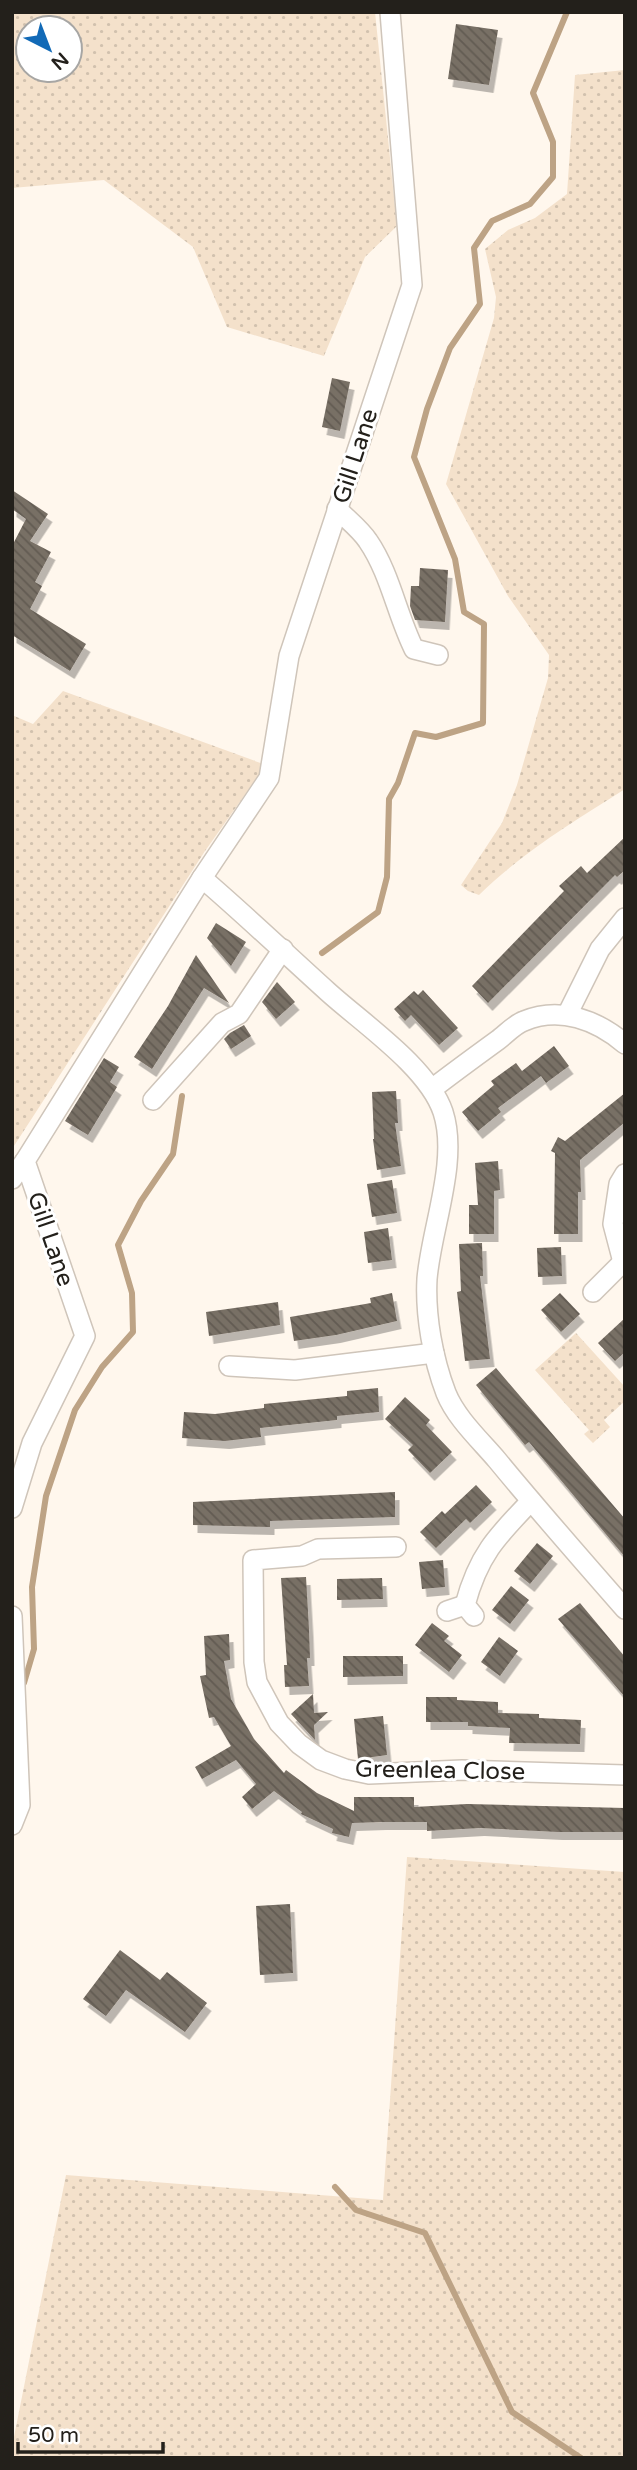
<svg xmlns="http://www.w3.org/2000/svg" width="637" height="2470" font-family="'Varela Round',sans-serif">
<style>
.grass{fill:url(#grass-dots);fill-rule:evenodd}
.lines{fill:none;stroke-linecap:round;stroke-linejoin:round}
.stream{stroke:#bda385;stroke-width:6}
.building{fill:url(#building-back-hatch);filter:url(#shadow)}
.minor-casing{stroke:#cfc5ba;stroke-width:22}
.minor{stroke:#fff;stroke-width:19}
.labels{text-anchor:middle;stroke-width:6;stroke-linejoin:round;paint-order:stroke}
.street-label{font-size:24px;fill:#23201b;stroke:#fff}
</style>
<defs>
<pattern id="grass-dots" width="8" height="8" patternUnits="userSpaceOnUse" patternTransform="scale(1.75)"><rect width="8" height="8" fill="#f4e1cb"/><path d="M2 2h.1M6 6h.1" fill="none" stroke="#d1c1ae" stroke-width="1.8" stroke-linecap="round"/></pattern>
<pattern id="building-back-hatch" width="6" height="6" patternUnits="userSpaceOnUse" patternTransform="scale(1.75)"><rect width="6" height="6" fill="#786f65"/><path d="M-1 5l2 2M0 0l6 6M5-1l2 2" fill="none" stroke="#625b52"/></pattern>
<filter id="shadow"><feDropShadow dx="4.5" dy="8" stdDeviation="0" flood-color="#0004"/></filter>
</defs>
<rect width="100%" height="100%" fill="#fff7ed"/>
<g class="grass">
<path d="M12 12H375L397 226 365 257 324 356 227 327 193 247 104 180 12 188ZM28 28H70V70H28Z"/>
<path d="M625 70V789C573 822 523 852 479 895L468 891 461 885 502 823 517 785 548 678 549 655 508 596 446 484 494 318 496 297 485 249 508 230 535 218 567 194 575 75Z"/>
<path d="M63 691 266 765 205 851 12 1149V715L33 724Z"/>
<path d="M576 1333 625 1387V1401L604 1420 610 1427 593 1443 584 1434 589 1430 535 1370Z"/>
<path d="M407 1857 625 1872V2458H12V2447L66 2175 383 2200Z"/>
</g>
<g class="lines">
<g class="stream">
<path d="M322 953 378 912 387 877 389 799 398 783 415 733 436 737 483 723 484 624 464 612 455 559 414 457 427 409 450 348 480 304 474 248 492 221 530 204 553 177V142L533 93 567 12"/>
<path d="M24 1683 34 1649 32 1587 46 1496 75 1410 102 1367 133 1332 132 1293 118 1245 141 1201 173 1154 182 1096"/>
<path d="M335 2187 356 2210 425 2233 512 2412 581 2458"/>
</g>
</g>
<g class="building">
<path d="M456 24 498 30 489 85 448 79Z"/>
<path d="M332 378 350 382 340 431 322 427Z"/>
<path d="M12 490 48 514 30 541 51 552 35 582 42 586 30 609 86 644 70 671 12 635V546L26 519 12 509Z"/>
<path d="M420 568 448 570 445 622 415 620 410 606 411 586H419Z"/>
<path d="M625 837V870L617 877 615 875 488 1003 472 986 564 891 559 886 581 866 587 873Z"/>
<path d="M216 923 246 942 231 966 207 938Z"/>
<path d="M196 955 229 1003 204 988 152 1069 134 1057 168 1006Z"/>
<path d="M277 982 295 1002 276 1019 262 1002Z"/>
<path d="M423 990 458 1028 439 1045 411 1015 405 1021 394 1009 414 991 418 995Z"/>
<path d="M244 1025 251 1036 231 1049 224 1039 230 1033Z"/>
<path d="M554 1046 569 1066 546 1083 541 1076 498 1108 501 1112 478 1131 462 1112 494 1085 491 1081 516 1063 522 1071Z"/>
<path d="M104 1058 119 1067 110 1082 117 1087 88 1135 65 1121Z"/>
<path d="M396 1091 398 1123H395L401 1166 377 1170 373 1139H374L372 1092Z"/>
<path d="M625 1093V1122L580 1160 581 1192H578V1234H554L555 1153 551 1151 558 1137 565 1141Z"/>
<path d="M498 1161 500 1190 494 1191V1234H469V1205H478L475 1163Z"/>
<path d="M392 1180 397 1213 372 1217 367 1184Z"/>
<path d="M388 1228 392 1260 368 1263 364 1232Z"/>
<path d="M482 1243 483 1276H480L490 1359 465 1361 457 1292 461 1291 459 1244Z"/>
<path d="M561 1247 562 1276 538 1277 537 1248Z"/>
<path d="M392 1293 397 1321 336 1335 294 1341 290 1317 371 1303 370 1298Z"/>
<path d="M560 1293 580 1314 561 1332 541 1310Z"/>
<path d="M278 1302 280 1325 209 1336 206 1312Z"/>
<path d="M625 1318V1352L615 1361 598 1343Z"/>
<path d="M496 1368 625 1519V1557L529 1442 525 1445 476 1385Z"/>
<path d="M378 1388 379 1412 337 1416V1420L260 1428 261 1437 225 1441 182 1438 184 1412 215 1414 264 1408V1404L347 1396V1391Z"/>
<path d="M405 1397 430 1420 426 1425 452 1452 430 1473 408 1450 413 1445 385 1419Z"/>
<path d="M476 1485 492 1502 470 1523 466 1519 436 1548 420 1532 442 1511 445 1514Z"/>
<path d="M395 1492V1517L270 1521V1527L193 1525V1502Z"/>
<path d="M537 1543 553 1556 530 1584 514 1571Z"/>
<path d="M443 1560 445 1587 422 1589 419 1562Z"/>
<path d="M306 1577 309 1629 310 1658H307L309 1686 285 1687 284 1665H287L281 1578Z"/>
<path d="M382 1578 383 1599 337 1600V1579Z"/>
<path d="M511 1586 529 1600 510 1624 492 1610Z"/>
<path d="M580 1603 625 1657V1697L558 1619Z"/>
<path d="M432 1623 449 1636 444 1641 462 1655 449 1672 415 1645Z"/>
<path d="M229 1634 230 1660 224 1661 231 1699 254 1739 284 1773 286 1770 317 1793 354 1811V1797H414V1807L467 1804 625 1808V1832H558L480 1828 427 1831V1822H382L352 1823 349 1837 332 1833 333 1829 301 1814 302 1812 274 1791 252 1809 242 1797 256 1784 236 1760 202 1779 195 1767 231 1746 214 1717 209 1718 200 1676 206 1675 204 1636Z"/>
<path d="M499 1637 518 1651 500 1676 481 1662Z"/>
<path d="M343 1656H403V1676L343 1677Z"/>
<path d="M313 1694 314 1713 328 1712 314 1725 315 1740 291 1714Z"/>
<path d="M426 1697H457V1700L498 1702V1713L539 1714V1718L581 1720 580 1744 509 1743 510 1728 468 1726V1722H426Z"/>
<path d="M383 1716 387 1755 358 1759 354 1719Z"/>
<path d="M290 1904 293 1973 260 1975 256 1906Z"/>
<path d="M120 1950 160 1980 167 1972 207 2003 185 2032 126 1990 106 2016 83 1999Z"/>
</g>
<g class="lines">
<defs>
<g id="minor">
<path d="M337 509C347 519 361 530 368 541 390 573 397 615 414 649L438 655"/>
<path d="M202 878C244 914 285 953 327 991 362 1023 428 1067 443 1112 459 1161 431 1229 427 1279 425 1316 433 1359 446 1393 456 1418 480 1440 497 1460 539 1511 582 1560 625 1609"/>
<path d="M567 1015 600 949 625 918"/>
<path d="M432 1089C454 1072 476 1056 498 1040 506 1034 515 1024 524 1021 560 1006 597 1020 625 1044"/>
<path d="M153 1100 222 1023 239 1014 283 949"/>
<path d="M12 1179 25 1161"/>
<path d="M623 1262 613 1224 619 1184 625 1174"/>
<path d="M593 1292 625 1260"/>
<path d="M229 1366 295 1370 434 1353"/>
<path d="M12 1508 32 1443 85 1336 25 1161 202 878 269 778 289 656 412 285 390 12"/>
<path d="M396 1547 318 1549 302 1556 253 1560 254 1662 257 1682 279 1723 299 1744 321 1760 345 1769 369 1774 462 1770 625 1775"/>
<path d="M447 1611 465 1605"/>
<path d="M12 1616 20 1805 12 1825"/>
<path d="M474 1616 465 1605C478 1556 496 1537 531 1501"/>
</g>
</defs>
<use href="#minor" class="minor-casing"/>
<use href="#minor" class="minor"/>
</g>
<g class="labels">
<g class="street-label">
<text transform="translate(355 456) rotate(-72)" y="8">Gill Lane</text>
<text transform="translate(51 1239) rotate(71)" y="8">Gill Lane</text>
<text transform="translate(440 1770) rotate(1)" y="8">Greenlea Close</text>
</g>
</g>
<rect width="637" height="2470" fill="none" stroke="#23201b" stroke-width="28"/>
<g transform="translate(49 49) rotate(138)"><circle r="33" fill="#ffffff" stroke="#a7a6a4" stroke-width="2"/>
<path d="M0-5L12 26L0 18L-12 26Z" fill="#126ab7"/>
<text y="-10" font-size="19" font-weight="bold" text-anchor="middle" fill="#23201b">N</text>
</g>
<path d="M18 2442v10h145v-10" fill="none" stroke="#23201b" stroke-width="3.5"/>
<text x="28" y="2442" font-size="21" fill="#23201b" stroke="#ffffff" stroke-width="5" paint-order="stroke">50 m</text>
</svg>
